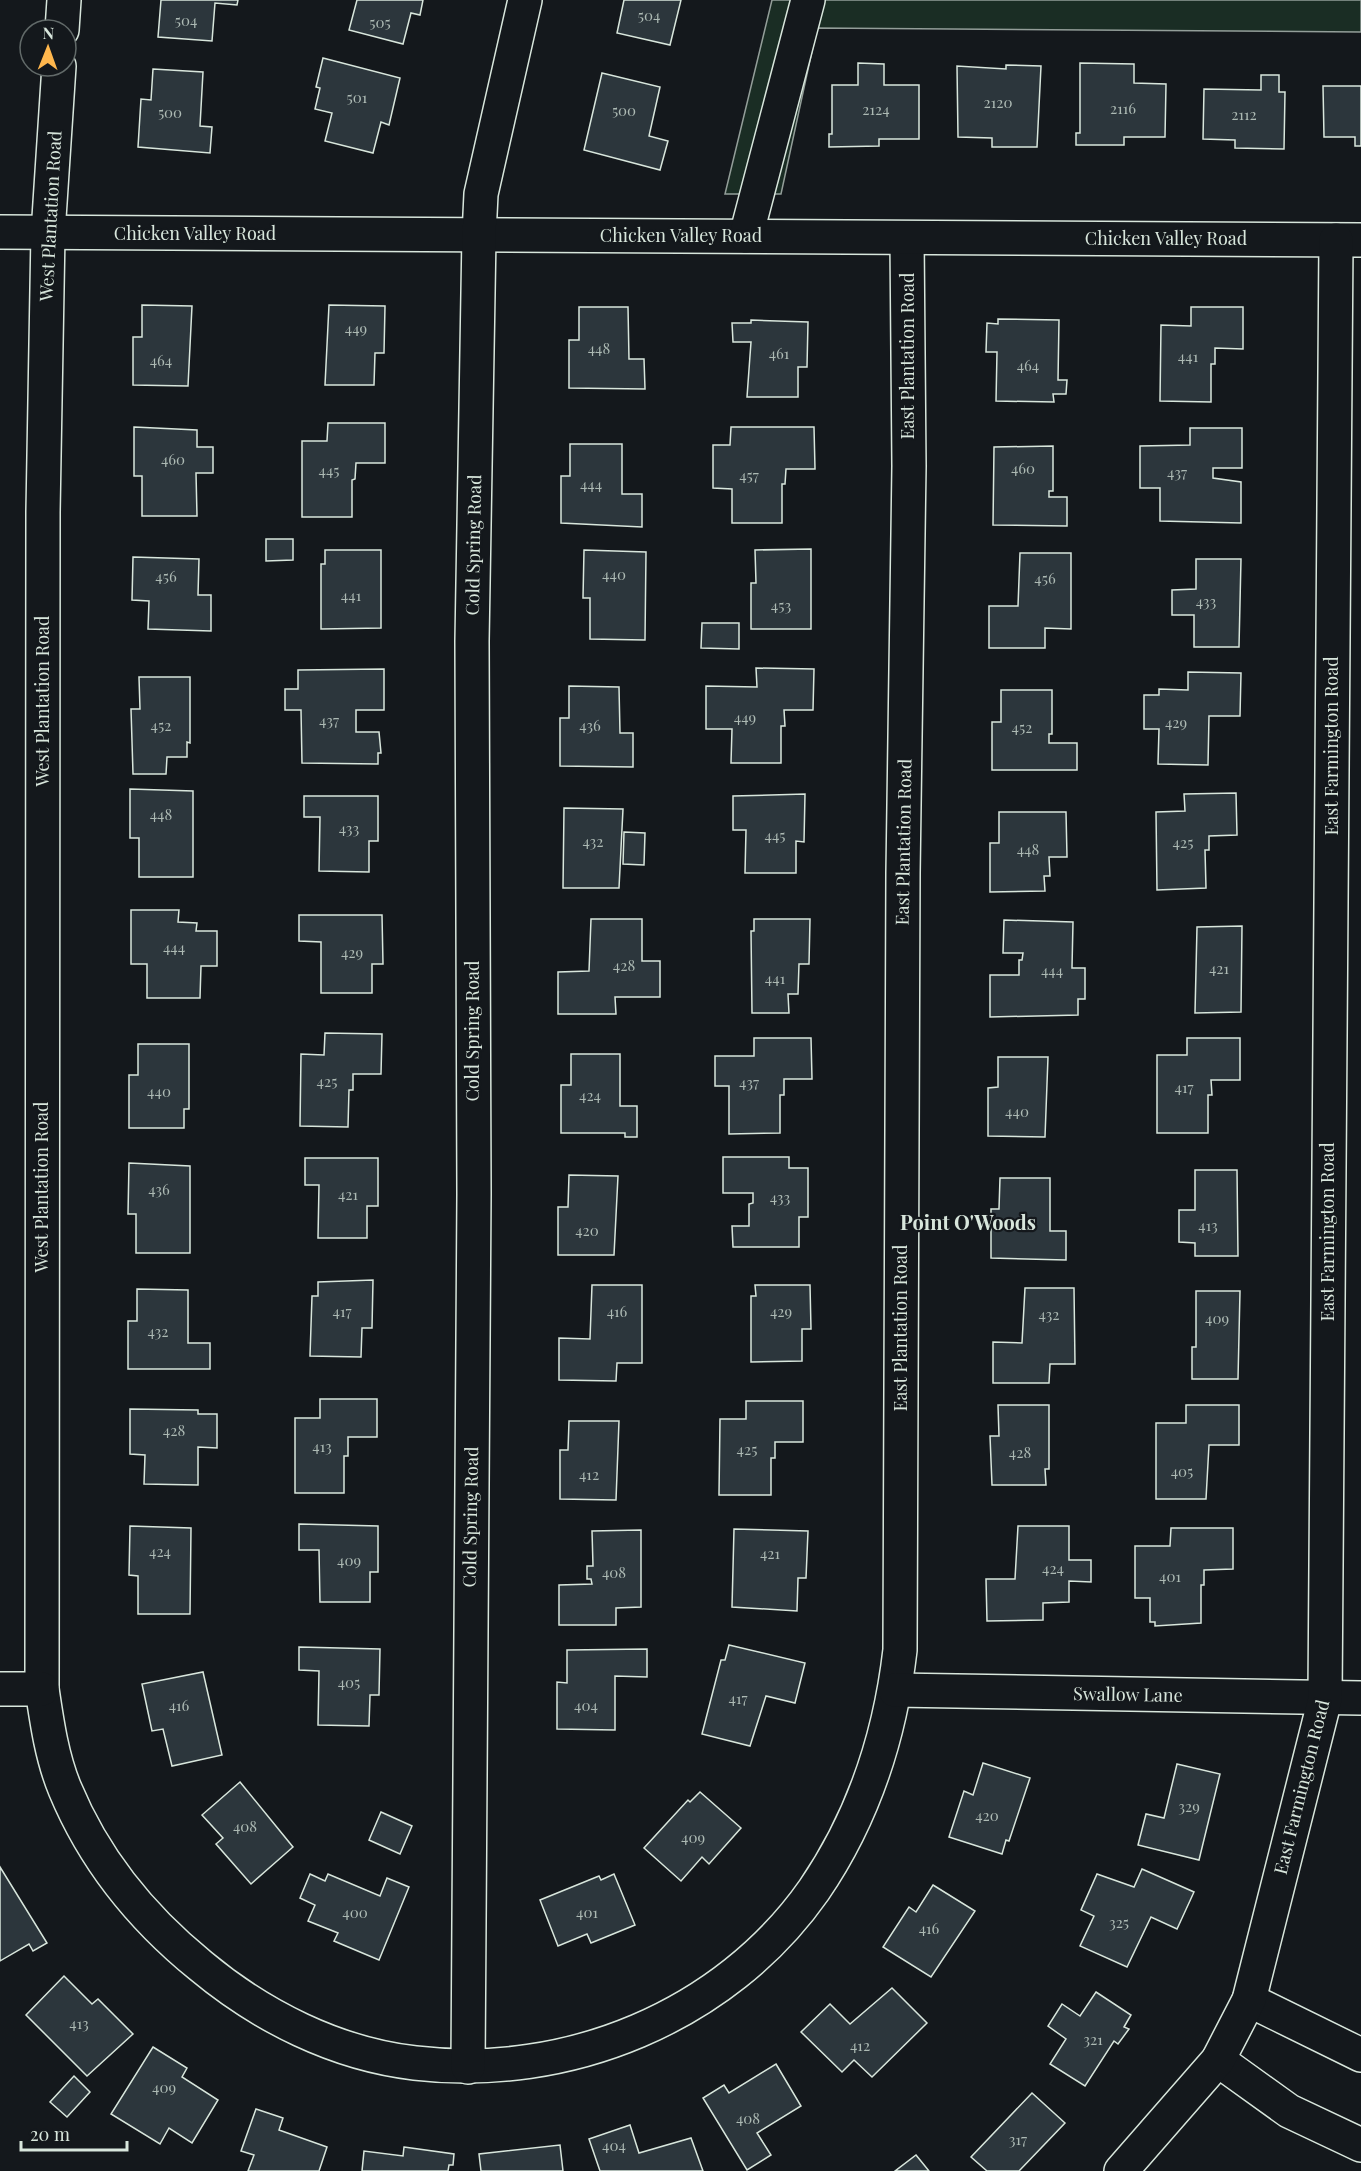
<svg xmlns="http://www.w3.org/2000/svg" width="1361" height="2171" font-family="'Playfair Display',serif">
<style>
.green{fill:#1a2d24;stroke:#939e99;stroke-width:1.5}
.building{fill:#2c363c;stroke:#d8e6dc;stroke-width:1.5}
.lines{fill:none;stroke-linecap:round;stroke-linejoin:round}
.minor-casing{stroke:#d8e6dc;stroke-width:36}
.minor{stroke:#14181c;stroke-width:33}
.labels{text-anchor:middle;stroke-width:4.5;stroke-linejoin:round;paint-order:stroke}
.number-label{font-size:15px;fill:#adbab4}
.street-label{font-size:18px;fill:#d8e6dc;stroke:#14181c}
.neighbourhood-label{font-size:20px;font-weight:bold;fill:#d8e6dc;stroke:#14181c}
</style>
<rect width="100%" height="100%" fill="#14181c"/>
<path class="green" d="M772 0H1361V32L817 28 781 194H725Z"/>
<g class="building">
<path d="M161 0H238L237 5 215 3 212 41 158 37Z"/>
<path d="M357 0H423L420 15 411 13 403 44 349 30Z"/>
<path d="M624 0H681L670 45 617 33Z"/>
<path d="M323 58 400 78 389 125 381 122 373 153 325 141 332 113 315 109 320 88 316 87Z"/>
<path d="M858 63 884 64V85H919V139H879V146L829 147V134H832V85H858Z"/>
<path d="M1080 63 1134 64V83L1166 84 1165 137H1124V145H1076V133H1080Z"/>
<path d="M1006 65 1041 66 1037 147H992V138L958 137 957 66 1006 69Z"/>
<path d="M153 69 203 72 200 126 212 127 210 153 138 147 141 99 151 100Z"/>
<path d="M602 73 660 87 649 136 668 141 660 170 584 150Z"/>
<path d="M1261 75H1279V92H1285L1284 149 1235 148V140L1203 139 1204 89 1261 90Z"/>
<path d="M1323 86H1361V146H1355V137H1324Z"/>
<path d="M142 305 192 306 188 386 133 385V337H142Z"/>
<path d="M329 305 385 306 384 353H375L374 385H325Z"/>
<path d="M579 307H628L629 359H644L645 389 569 388V340H579Z"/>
<path d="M1191 307H1243V349L1215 348V364H1211V402L1160 401 1161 325 1191 326Z"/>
<path d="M998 319 1059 320 1058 380H1067L1066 394H1053L1054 402 996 401 997 352H986L987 323 998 324Z"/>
<path d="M751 320 808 322 807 367H798V397H747L751 342H733L732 323H751Z"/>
<path d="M328 423H385V463H356L355 479 352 480V517H302V441H327Z"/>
<path d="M134 427 197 430V447H213V473H196L197 516H142V476H134Z"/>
<path d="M731 427H814L815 469H786L785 484H782V523H732V489L713 488V445H730Z"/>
<path d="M1190 428H1242V468H1213V478L1241 482V523L1160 521V488H1140V446L1190 445Z"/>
<path d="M570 444H622V494H642V527L561 523V476H570Z"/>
<path d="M1053 446V491H1049V497H1067V526L993 525 994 447Z"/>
<path d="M266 539H293V560L266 561Z"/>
<path d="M811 549V629H751V583H756L755 550Z"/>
<path d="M325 550H381V628L321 629V564H325Z"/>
<path d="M584 550 646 552 645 640 590 639V598H583Z"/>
<path d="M1020 553H1071V629L1045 628V648H989V606H1018Z"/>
<path d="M133 557 199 559 198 595H211V631L148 629 149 601 132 600Z"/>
<path d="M1196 559H1241L1239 647H1194V615H1172V590L1196 589Z"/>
<path d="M702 623H739V649L701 648Z"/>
<path d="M756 668 814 669 813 710H784L785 726H781V763H731L732 729H706V686L757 687Z"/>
<path d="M384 669V710H356V732H379L381 753H378V764L302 763 301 710H285V689H298V670Z"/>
<path d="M1188 672 1241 673 1240 716H1209L1208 765 1158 764 1159 729H1144V695H1159V689L1188 690Z"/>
<path d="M139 677H190V743L187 742V757H167L166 774H133L131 709H140Z"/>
<path d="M569 686 619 687 620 733H633V767L560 766V718H569Z"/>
<path d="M1001 690H1052V734H1049V743H1077V770H992V722H1001Z"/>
<path d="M130 789 193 791V877H139V838H130Z"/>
<path d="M1236 793 1237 835 1209 836V850H1205L1206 888 1157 890 1156 812 1185 811 1184 794Z"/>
<path d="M805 794 804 842 796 841V873H745L746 830H733V796Z"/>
<path d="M304 796H378V841H369V872L319 871 320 817H304Z"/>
<path d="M564 808 623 809 619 888H563Z"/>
<path d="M999 812H1066L1067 857H1049L1050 876H1044L1045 891 990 892V843H999Z"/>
<path d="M624 832 645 833 644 865 623 864Z"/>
<path d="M131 910H179L178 922 197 923 196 931H217V966H201L200 998H147V964H131Z"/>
<path d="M299 915H382L383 964H372V993H321V942L299 941Z"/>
<path d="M591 919H642V961H660V997H615L616 1014H558V972L589 971Z"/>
<path d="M754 919H810L809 964H799L798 994H788L789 1013H752L751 931H754Z"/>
<path d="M1004 920 1073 922 1072 968H1085V999H1078V1015L990 1017V975H1019V960H1022L1023 953H1003Z"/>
<path d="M1242 926 1241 1012 1195 1013 1197 927Z"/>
<path d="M325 1033 382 1034 381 1074H353V1090H349L348 1127 300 1126 301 1054 324 1055Z"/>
<path d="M754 1038H811L812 1079H784V1095H780V1133L729 1134V1086H715V1056H754Z"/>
<path d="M1187 1038H1240V1080H1211L1212 1095H1208V1133H1157V1055H1187Z"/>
<path d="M138 1044H189V1109H184V1128H129V1075H138Z"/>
<path d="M571 1054H620V1106H637V1137H625V1133H561V1085H571Z"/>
<path d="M998 1057H1048L1045 1137 988 1136V1088L998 1087Z"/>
<path d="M723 1157H789V1168H808V1217H799V1247H733L732 1226H749V1204L753 1203V1193H723Z"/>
<path d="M305 1158H378V1206H367V1238H318L319 1185H305Z"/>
<path d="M129 1163 190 1166V1253H136V1214H128Z"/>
<path d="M1195 1170H1237L1238 1256H1195V1243L1179 1242V1210H1195Z"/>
<path d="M569 1175 618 1176 614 1255H558V1207H568Z"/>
<path d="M1000 1178H1050V1231H1066V1260L991 1258V1209H999Z"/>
<path d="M373 1280 372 1328H362L361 1357 310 1356 312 1296H318V1282Z"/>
<path d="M592 1285H642V1363H617L616 1381 559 1380V1338L590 1339Z"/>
<path d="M755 1285H810L811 1329H802V1361L751 1362V1296H756Z"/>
<path d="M1025 1288H1074L1075 1364H1050L1049 1383H993V1342L1022 1343Z"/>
<path d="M137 1289 188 1290V1343H210V1369H128V1321H137Z"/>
<path d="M1196 1291H1240L1238 1379H1192V1347H1196Z"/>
<path d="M320 1399H377V1437H348V1456H344V1493H295V1418H320Z"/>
<path d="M746 1401H803V1442H775V1458H771V1495H719L720 1419H746Z"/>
<path d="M998 1405H1049V1469H1045L1046 1485H992L990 1436H999Z"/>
<path d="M1186 1405H1239V1445H1209L1206 1499H1156V1423H1186Z"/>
<path d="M130 1409 198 1410V1414H217V1448L198 1447V1485L144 1484 145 1455 130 1454Z"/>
<path d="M569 1421H619L616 1500 560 1499V1450H568Z"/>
<path d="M299 1524 378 1526V1572H370V1602H320L319 1550H299Z"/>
<path d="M130 1526 191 1528 190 1614H138V1576L129 1575Z"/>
<path d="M1018 1526H1069V1560H1091V1582L1069 1581V1602L1043 1603V1620L987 1621 986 1579H1015Z"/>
<path d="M1171 1528H1233V1569L1204 1570V1585H1201V1623L1155 1626V1622H1150V1598H1135V1546H1170Z"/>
<path d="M734 1529 808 1531 806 1578H798L797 1611 732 1607Z"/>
<path d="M641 1530V1607L616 1608V1625H559V1585L592 1584 591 1579H587V1566H593L592 1531Z"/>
<path d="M729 1645 805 1663 795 1703 766 1696 750 1746 702 1734 721 1660H725Z"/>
<path d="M299 1647 380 1649 379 1695H370L369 1726 318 1725 319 1671 299 1670Z"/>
<path d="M647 1649V1677L615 1676V1730L557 1729V1682L567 1683V1650Z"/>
<path d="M203 1672 222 1755 172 1766 163 1729 152 1731 142 1684Z"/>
<path d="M983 1763 1030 1778 1009 1841 1006 1840 1002 1854 949 1837 964 1791 973 1795Z"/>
<path d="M1177 1764 1220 1774 1199 1860 1138 1845 1146 1814 1164 1818Z"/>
<path d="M240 1782 293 1847 251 1884 216 1844 223 1838 202 1815Z"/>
<path d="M700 1792 741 1828 709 1864 702 1857 681 1881 644 1848 688 1800 690 1802Z"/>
<path d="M381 1812 412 1826 400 1854 369 1840Z"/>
<path d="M0 1867 47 1943 33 1951 29 1944 0 1961Z"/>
<path d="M1142 1869 1194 1892 1177 1929 1151 1917 1127 1967 1080 1946 1094 1916 1081 1910 1097 1874 1134 1887Z"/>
<path d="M310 1874 325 1881 328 1874 380 1896 387 1878 409 1887 379 1960 334 1941 338 1933 308 1921 315 1905 300 1898Z"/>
<path d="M614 1874 635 1925 591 1943 587 1934 558 1946 540 1900 599 1876 601 1880Z"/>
<path d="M933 1885 975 1911 931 1977 883 1947 909 1907 916 1912Z"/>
<path d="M64 1976 92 2004 98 1999 133 2034 87 2076 26 2015Z"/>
<path d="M892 1988 927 2023 872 2077 854 2060 842 2072 801 2032 830 2004 850 2024Z"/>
<path d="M1096 1992 1131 2015 1124 2027 1129 2029 1118 2044 1114 2041 1085 2086 1050 2064 1066 2039 1048 2026 1062 2004 1080 2016Z"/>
<path d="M153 2047 187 2068 182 2077 218 2100 192 2143 169 2128 160 2144 111 2114Z"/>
<path d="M776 2064 801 2106 757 2133 771 2155 747 2170 703 2098 724 2085 729 2093Z"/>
<path d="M74 2076 90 2092 67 2117 50 2102Z"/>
<path d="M1032 2093 1065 2123 1019 2171H987L971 2157Z"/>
<path d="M256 2109 283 2118 279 2130 327 2147 319 2171H248L254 2155 241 2151Z"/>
<path d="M630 2125 639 2153 691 2138 703 2171H600L589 2139Z"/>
<path d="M560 2145 563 2171H481L479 2154Z"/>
<path d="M404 2147 454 2154 453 2165H449L448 2171H362L364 2151 403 2156Z"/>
<path d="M916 2155 929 2171H895Z"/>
</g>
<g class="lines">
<defs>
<g id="minor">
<path d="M62 30 64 0"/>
<path d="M59 66 48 233 43 512 42 1689C47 1723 52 1758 65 1789 94 1859 143 1919 201 1966 261 2016 336 2054 415 2063 567 2081 725 2017 814 1890 864 1817 890 1737 900 1650L903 873 909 466 907 238"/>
<path d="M0 232 1361 240"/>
<path d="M746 236 808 0"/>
<path d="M0 1689H42"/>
<path d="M895 1690 1361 1698"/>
<path d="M1249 2000 1361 2055"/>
<path d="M1218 2060 1289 2111 1361 2145"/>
<path d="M468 2067 474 1194 472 641 479 235 481 194 525 0"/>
<path d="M1121 2171 1218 2060 1249 2000 1325 1699 1336 240"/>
</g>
</defs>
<use href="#minor" class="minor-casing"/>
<use href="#minor" class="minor"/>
</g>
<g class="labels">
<g class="number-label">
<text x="649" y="21">504</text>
<text x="186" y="26">504</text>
<text x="380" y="28">505</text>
<text x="357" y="103">501</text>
<text x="998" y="108">2120</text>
<text x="1123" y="114">2116</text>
<text x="876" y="115">2124</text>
<text x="624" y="116">500</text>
<text x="170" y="118">500</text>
<text x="1244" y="120">2112</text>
<text x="356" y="334">449</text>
<text x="599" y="354">448</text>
<text x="779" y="359">461</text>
<text x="1188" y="362">441</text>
<text x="161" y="366">464</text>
<text x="1028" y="371">464</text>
<text x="173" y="465">460</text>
<text x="1023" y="474">460</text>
<text x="329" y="476">445</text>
<text x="1177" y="478">437</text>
<text x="749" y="481">457</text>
<text x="591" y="490">444</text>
<text x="614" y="580">440</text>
<text x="166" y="582">456</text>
<text x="1045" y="584">456</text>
<text x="351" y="601">441</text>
<text x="1206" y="607">433</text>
<text x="781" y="611">453</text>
<text x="745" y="723">449</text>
<text x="329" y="726">437</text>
<text x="1176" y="728">429</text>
<text x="161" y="731">452</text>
<text x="590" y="731">436</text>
<text x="1022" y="733">452</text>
<text x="161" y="820">448</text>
<text x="349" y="834">433</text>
<text x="775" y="841">445</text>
<text x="593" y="847">432</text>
<text x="1183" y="848">425</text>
<text x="1028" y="855">448</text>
<text x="174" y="953">444</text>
<text x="352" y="958">429</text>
<text x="624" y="971">428</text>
<text x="1219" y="974">421</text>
<text x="1052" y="976">444</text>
<text x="775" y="984">441</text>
<text x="327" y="1087">425</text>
<text x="749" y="1088">437</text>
<text x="1184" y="1093">417</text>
<text x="159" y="1097">440</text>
<text x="590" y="1101">424</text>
<text x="1017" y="1117">440</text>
<text x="159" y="1195">436</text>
<text x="348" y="1200">421</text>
<text x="780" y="1203">433</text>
<text x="1208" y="1231">413</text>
<text x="587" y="1236">420</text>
<text x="342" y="1317">417</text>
<text x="617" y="1317">416</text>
<text x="781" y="1317">429</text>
<text x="1049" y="1320">432</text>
<text x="1217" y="1324">409</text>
<text x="158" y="1337">432</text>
<text x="174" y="1436">428</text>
<text x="322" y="1452">413</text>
<text x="747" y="1455">425</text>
<text x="1020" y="1458">428</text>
<text x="1182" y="1477">405</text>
<text x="589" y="1480">412</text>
<text x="160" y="1557">424</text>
<text x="770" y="1559">421</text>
<text x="349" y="1566">409</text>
<text x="1053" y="1574">424</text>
<text x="614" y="1578">408</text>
<text x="1170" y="1582">401</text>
<text x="349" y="1688">405</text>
<text x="738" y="1704">417</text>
<text x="179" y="1711">416</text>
<text x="586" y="1711">404</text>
<text x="1189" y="1812">329</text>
<text x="987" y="1821">420</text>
<text x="245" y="1832">408</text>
<text x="693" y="1843">409</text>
<text x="355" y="1918">400</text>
<text x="587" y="1918">401</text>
<text x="1119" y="1928">325</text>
<text x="929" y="1934">416</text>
<text x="79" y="2029">413</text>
<text x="1093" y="2045">321</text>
<text x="860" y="2051">412</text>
<text x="164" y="2093">409</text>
<text x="748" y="2124">408</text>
<text x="1018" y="2145">317</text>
<text x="614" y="2151">404</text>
</g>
<g class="street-label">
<text transform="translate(51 216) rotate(-87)" y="6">West Plantation Road</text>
<text x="195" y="240">Chicken Valley Road</text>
<text x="681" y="242">Chicken Valley Road</text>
<text x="1166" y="245">Chicken Valley Road</text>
<text transform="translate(908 356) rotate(-90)" y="6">East Plantation Road</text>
<text transform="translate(474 545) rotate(-89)" y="6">Cold Spring Road</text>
<text transform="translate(43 701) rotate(-90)" y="6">West Plantation Road</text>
<text transform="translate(1332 746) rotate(-90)" y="6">East Farmington Road</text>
<text transform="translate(904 842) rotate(-89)" y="6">East Plantation Road</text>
<text transform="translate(473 1031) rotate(-90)" y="6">Cold Spring Road</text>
<text transform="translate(42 1187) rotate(-90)" y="6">West Plantation Road</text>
<text transform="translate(1328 1232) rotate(-90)" y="6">East Farmington Road</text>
<text transform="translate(901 1328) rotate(-90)" y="6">East Plantation Road</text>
<text transform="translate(471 1517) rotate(-89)" y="6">Cold Spring Road</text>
<text transform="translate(1128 1695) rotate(1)" y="6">Swallow Lane</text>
<text transform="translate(1302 1787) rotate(-76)" y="6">East Farmington Road</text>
</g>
<g class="neighbourhood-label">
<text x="968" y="1230">Point O'Woods</text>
</g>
</g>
<g transform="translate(48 48) rotate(1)"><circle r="28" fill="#14181c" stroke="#626a69" stroke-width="1.5"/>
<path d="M0-4.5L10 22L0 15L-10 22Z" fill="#ffb74d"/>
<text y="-9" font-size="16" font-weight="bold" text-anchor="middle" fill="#d8e6dc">N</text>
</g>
<path d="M21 2141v9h106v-9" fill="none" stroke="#d8e6dc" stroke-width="3"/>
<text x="30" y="2141" font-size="18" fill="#d8e6dc" stroke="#14181c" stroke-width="4.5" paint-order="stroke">20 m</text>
</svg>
